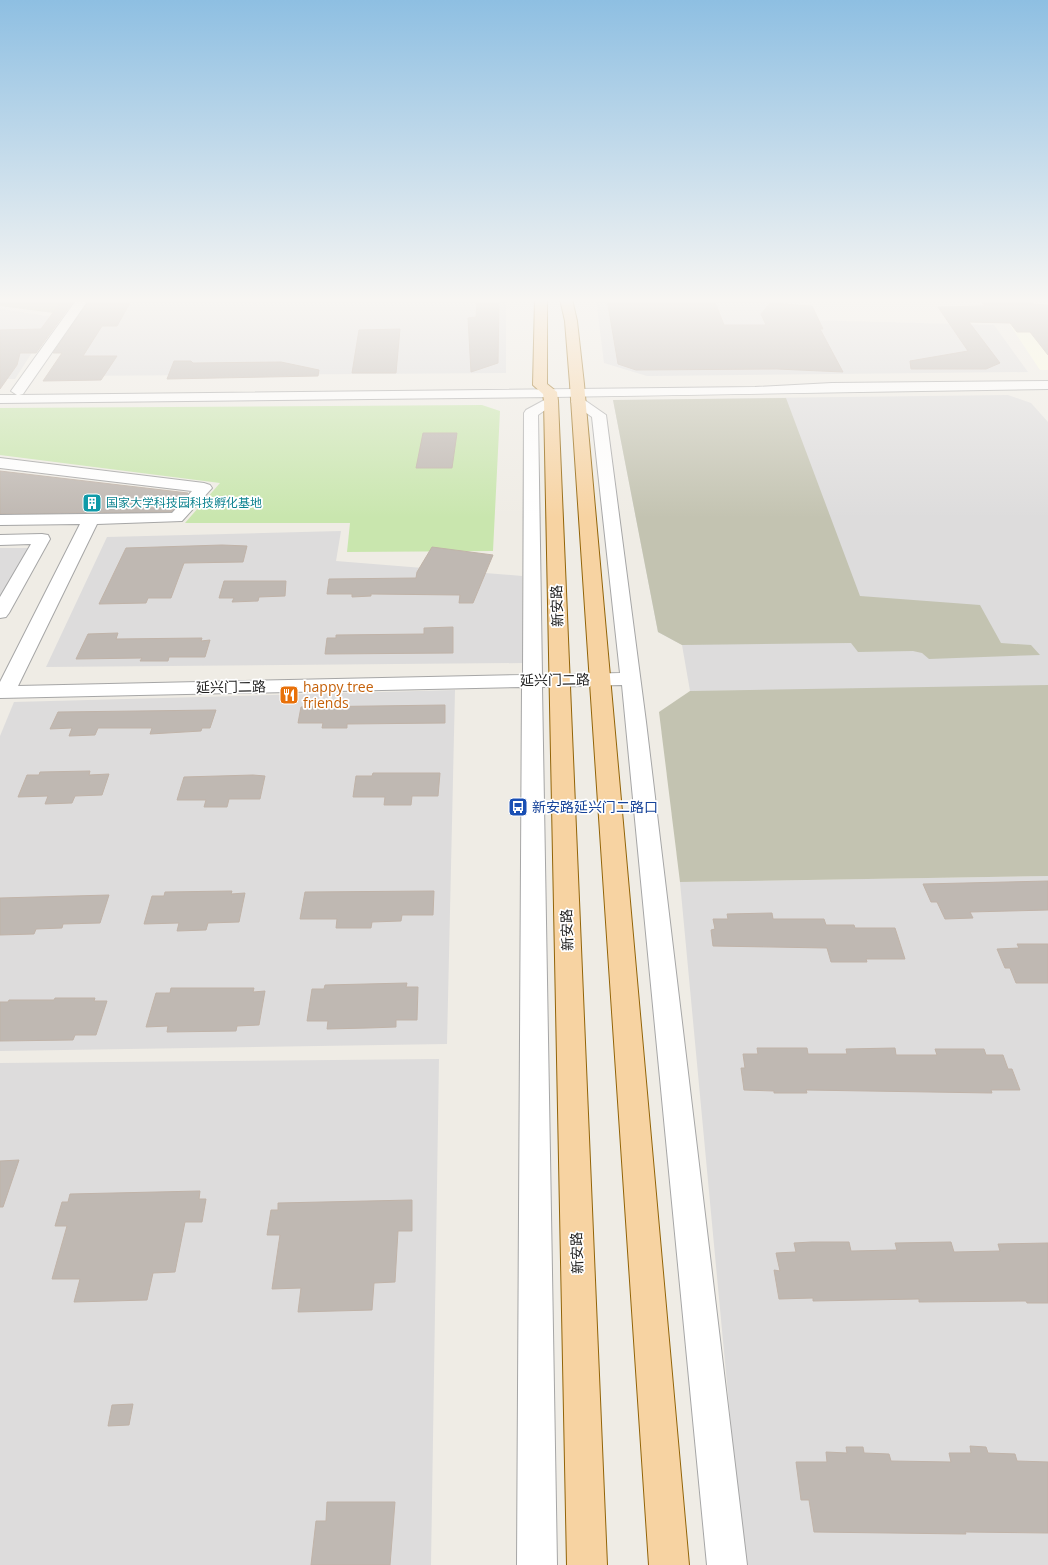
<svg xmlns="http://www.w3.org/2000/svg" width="1048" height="1565" font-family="'Open Sans','Noto Sans SC',sans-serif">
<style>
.residential{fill:#dddcdc}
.education{fill:#fdfde0}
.construction{fill:#c3c3b1}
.grass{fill:#c9e6ae}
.building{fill:#bfb8b2;stroke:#c0b3a8}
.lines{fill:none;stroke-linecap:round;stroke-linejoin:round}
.minor-casing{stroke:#a6a6a6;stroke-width:2}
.major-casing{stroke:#926408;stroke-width:2}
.minor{fill:#fff;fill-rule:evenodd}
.major{fill:#f7d3a2;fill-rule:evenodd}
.labels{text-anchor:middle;stroke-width:3.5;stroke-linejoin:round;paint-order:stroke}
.far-culture-label{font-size:12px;fill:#0d838f;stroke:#fff;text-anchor:start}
.street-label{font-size:14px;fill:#1f1f1f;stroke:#fff}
.food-label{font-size:14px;fill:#c56008;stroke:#fff;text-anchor:start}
.transit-label{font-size:14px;fill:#164399;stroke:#fff;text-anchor:start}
</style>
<rect width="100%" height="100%" fill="#efece5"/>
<g class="residential">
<path d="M103 299H506V373L57 376Z"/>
<path d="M596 299H800L805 320 994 325 1028 372 647 376 604 363Z"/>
<path d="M0 309 55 317 15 379H0Z"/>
<path d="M1008 395 1031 403 1048 422V688L690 691 682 645 658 632 613 400Z"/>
<path d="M341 531 336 561 522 576 523 663 46 667 107 537Z"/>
<path d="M0 548H32L0 603Z"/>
<path d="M455 690 447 1044 0 1051V736L14 702Z"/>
<path d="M1048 876V1565H744L680 882Z"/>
<path d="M439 1059 431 1565H0V1063Z"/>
</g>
<path class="education" d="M1006 319 1048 321V370H1040Z"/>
<g class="construction">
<path d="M0 299H73L61 314 0 306Z"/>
<path d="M786 398 860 596 980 605 1001 643 1031 645 1040 655 929 659 922 653 913 651 858 652 851 643 682 645 658 632 613 400Z"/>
<path d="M1048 685V876L680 882 659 712 690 691Z"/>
</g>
<path class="grass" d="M482 405 500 411 493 551 347 552 350 523H185L220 483 0 455V408Z"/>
<g class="building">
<path d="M63 299H75L36 353H20L17 365 0 389V330L41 329Z"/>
<path d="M90 299H119L117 301H131L117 326H102L83 356H117L101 380 43 381 62 353H53Z"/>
<path d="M499 299 498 363 471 372 468 318 476 317 477 300Z"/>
<path d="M607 299 714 300 724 325H766L761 314 770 303 812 306 823 329H820L843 372 777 369 636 370 618 364Z"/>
<path d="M979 299 1025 300 1034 304 1048 305V355L1030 332H1017L1010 323 969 322 1000 363 986 369H911L910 361 968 351 938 307 985 306Z"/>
<path d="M400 329 396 373H352L359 330Z"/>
<path d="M174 361H191L193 363 281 362 319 370 318 376 167 379Z"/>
<path d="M423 433H457L452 468H416Z"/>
<path d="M0 471 188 493 171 512 0 514Z"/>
<path d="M222 545 247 546 243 562 184 563 171 598H148L146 603 99 604 126 548Z"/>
<path d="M432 547 493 555 473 603H459L460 595 371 594V596L352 597V594H327L329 579 416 578 417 572Z"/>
<path d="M224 581H286L285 596 259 597 258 601 232 602 234 598H219Z"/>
<path d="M453 627V653L325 654 327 638H336V635L424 634V628Z"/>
<path d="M118 633 116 639 202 638 201 641 210 640 205 657H169L168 661H140L142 658 76 659 88 634Z"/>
<path d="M445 705V723L347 724V728H322L323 723H298L301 707Z"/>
<path d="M216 710 210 728H202L201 731 150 734 152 728H98L95 735 69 736 72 728 50 729 58 712Z"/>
<path d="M90 771 89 775 109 774 102 795 75 796 72 803 45 804 48 796 18 797 27 775H39L40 772Z"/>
<path d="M373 773H440L438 796H412L411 805H384L385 797H353L356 776H372Z"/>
<path d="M253 775 265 776 260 799H229L227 807H204L206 800H177L184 777Z"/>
<path d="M1048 881V910L970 912 973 918 945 919 937 902H931L923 884Z"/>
<path d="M232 891 231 894 245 893 239 922 208 923 206 930 177 931 179 923 144 924 152 896H164L165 892Z"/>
<path d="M434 891 433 915H402L401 921 372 922 371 928H336L337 919H300L305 892Z"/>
<path d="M109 895 100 923 63 924 62 928 36 929 34 934 0 935V898Z"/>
<path d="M772 913 773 919H824L826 925H854L855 928H895L905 959H866L867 962H831L827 948 713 946 711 930 715 929 713 919H728L727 914Z"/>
<path d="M1017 944H1048V983H1016L1010 968H1005L997 949 1019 948Z"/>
<path d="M407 983 406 987H418L417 1020H396V1027L368 1028 327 1029 328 1021H307L312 989H324L325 985Z"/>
<path d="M171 988H254L253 992 265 991 259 1025 237 1026 236 1031 167 1032 168 1026 146 1027 156 993H170Z"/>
<path d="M55 998H95L94 1001H107L96 1035H75L73 1040 0 1041V1002H8L9 1000H54Z"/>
<path d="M757 1048H807L808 1054H847L846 1049 895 1048 896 1055H937L935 1049H984L986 1055H1003L1008 1069H1012L1020 1090H991L992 1093 806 1090 807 1093H774V1091L744 1090 741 1068H745L743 1054H758Z"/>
<path d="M19 1160 3 1207H0V1161Z"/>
<path d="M200 1191 199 1199H206L202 1222H185L175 1272 153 1273 147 1300 74 1302 80 1279H52L67 1226H55L62 1202H68L70 1194Z"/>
<path d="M412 1200V1231H398L395 1282 374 1283 372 1310 298 1312 301 1288 272 1289 280 1235H267L271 1210H278V1203Z"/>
<path d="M812 1242H849L851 1251 897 1250 895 1243 951 1242 954 1252 1000 1251 998 1244 1048 1243V1303H1027L1026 1301 919 1302V1299L813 1301V1298L779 1299 774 1270 780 1271 776 1253 796 1252 794 1243Z"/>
<path d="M133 1404 129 1425 108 1426 112 1405Z"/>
<path d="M970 1446 986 1447 988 1453 1015 1454 1017 1461 1048 1462V1533L965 1532 966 1534 814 1532 809 1500H801L796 1462H827L826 1452 847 1453 846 1447H863L864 1453 889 1454 891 1461 951 1462 949 1453H971Z"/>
<path d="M327 1502H395L390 1565H311L316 1521H326Z"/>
</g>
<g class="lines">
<defs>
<g id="minor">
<path d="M77 299H89L23 394 19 395 755 387 832 383 1048 381V389C883 391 718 395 552 397L558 401 538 415 542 675 620 673 592 417 571 402 573 399H583L606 415 646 722 747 1565H707L622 685 542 687 557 1565H517L522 687 0 698V682L80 524 0 525V515L172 513 192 491 0 468V458L204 483 210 485 212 488 182 521 97 524 18 686 523 675 524 413 526 410 550 397 0 403V395H17L11 391Z"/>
<path d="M42 534 48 535 50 539 9 613 6 617 0 618V597L31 544 0 545V535Z"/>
</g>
<g id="major">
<path d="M535 299H547V384L557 392 558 401 607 1565H567L544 401 543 394 533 385Z"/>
<path d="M560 299H572L577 321 584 384 689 1565H649L570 384 565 321Z"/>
</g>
</defs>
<use href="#minor" class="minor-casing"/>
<use href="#major" class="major-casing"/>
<use href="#minor" class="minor"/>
<use href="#major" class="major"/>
</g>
<linearGradient id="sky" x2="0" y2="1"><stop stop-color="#8ebfe2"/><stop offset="0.58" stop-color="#f8f6f3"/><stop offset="1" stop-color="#f8f6f3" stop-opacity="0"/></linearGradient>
<rect width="1048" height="518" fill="url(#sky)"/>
<defs>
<symbol id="building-square" viewBox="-11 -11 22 22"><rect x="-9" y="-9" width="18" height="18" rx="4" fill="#0f9aa8" stroke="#fff"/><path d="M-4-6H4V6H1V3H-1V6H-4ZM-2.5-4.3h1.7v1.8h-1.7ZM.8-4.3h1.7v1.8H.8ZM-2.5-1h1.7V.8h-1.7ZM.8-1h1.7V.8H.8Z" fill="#fff"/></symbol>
<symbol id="restaurant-square" viewBox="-11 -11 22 22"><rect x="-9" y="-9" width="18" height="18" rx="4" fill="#e8710a" stroke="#fff"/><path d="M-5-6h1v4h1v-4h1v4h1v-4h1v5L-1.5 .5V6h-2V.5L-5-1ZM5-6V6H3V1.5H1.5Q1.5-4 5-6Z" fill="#fff"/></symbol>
<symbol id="bus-square" viewBox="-11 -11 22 22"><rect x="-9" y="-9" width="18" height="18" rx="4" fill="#1a4fb4" stroke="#fff"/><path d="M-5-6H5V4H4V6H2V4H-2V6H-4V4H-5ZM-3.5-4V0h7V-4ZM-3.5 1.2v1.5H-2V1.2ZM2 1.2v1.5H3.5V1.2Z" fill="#fff"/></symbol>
</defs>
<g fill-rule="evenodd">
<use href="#building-square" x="81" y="492" width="22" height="22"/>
<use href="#restaurant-square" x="278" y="684" width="22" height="22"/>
<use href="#bus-square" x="507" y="796" width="22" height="22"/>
</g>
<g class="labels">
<g class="far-culture-label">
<text x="106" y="507">国家大学科技园科技孵化基地</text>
</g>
<g class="street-label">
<text transform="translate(557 606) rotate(-92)" y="5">新安路</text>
<text transform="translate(555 680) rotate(-1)" y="5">延兴门二路</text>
<text transform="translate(231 687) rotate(-1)" y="5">延兴门二路</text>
<text transform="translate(567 930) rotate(-92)" y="5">新安路</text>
<text transform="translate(577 1253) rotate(-92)" y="5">新安路</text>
</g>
<g class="food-label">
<text x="303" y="692">happy tree<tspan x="303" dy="16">friends</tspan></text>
</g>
<g class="transit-label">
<text x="532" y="812">新安路延兴门二路口</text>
</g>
</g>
</svg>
